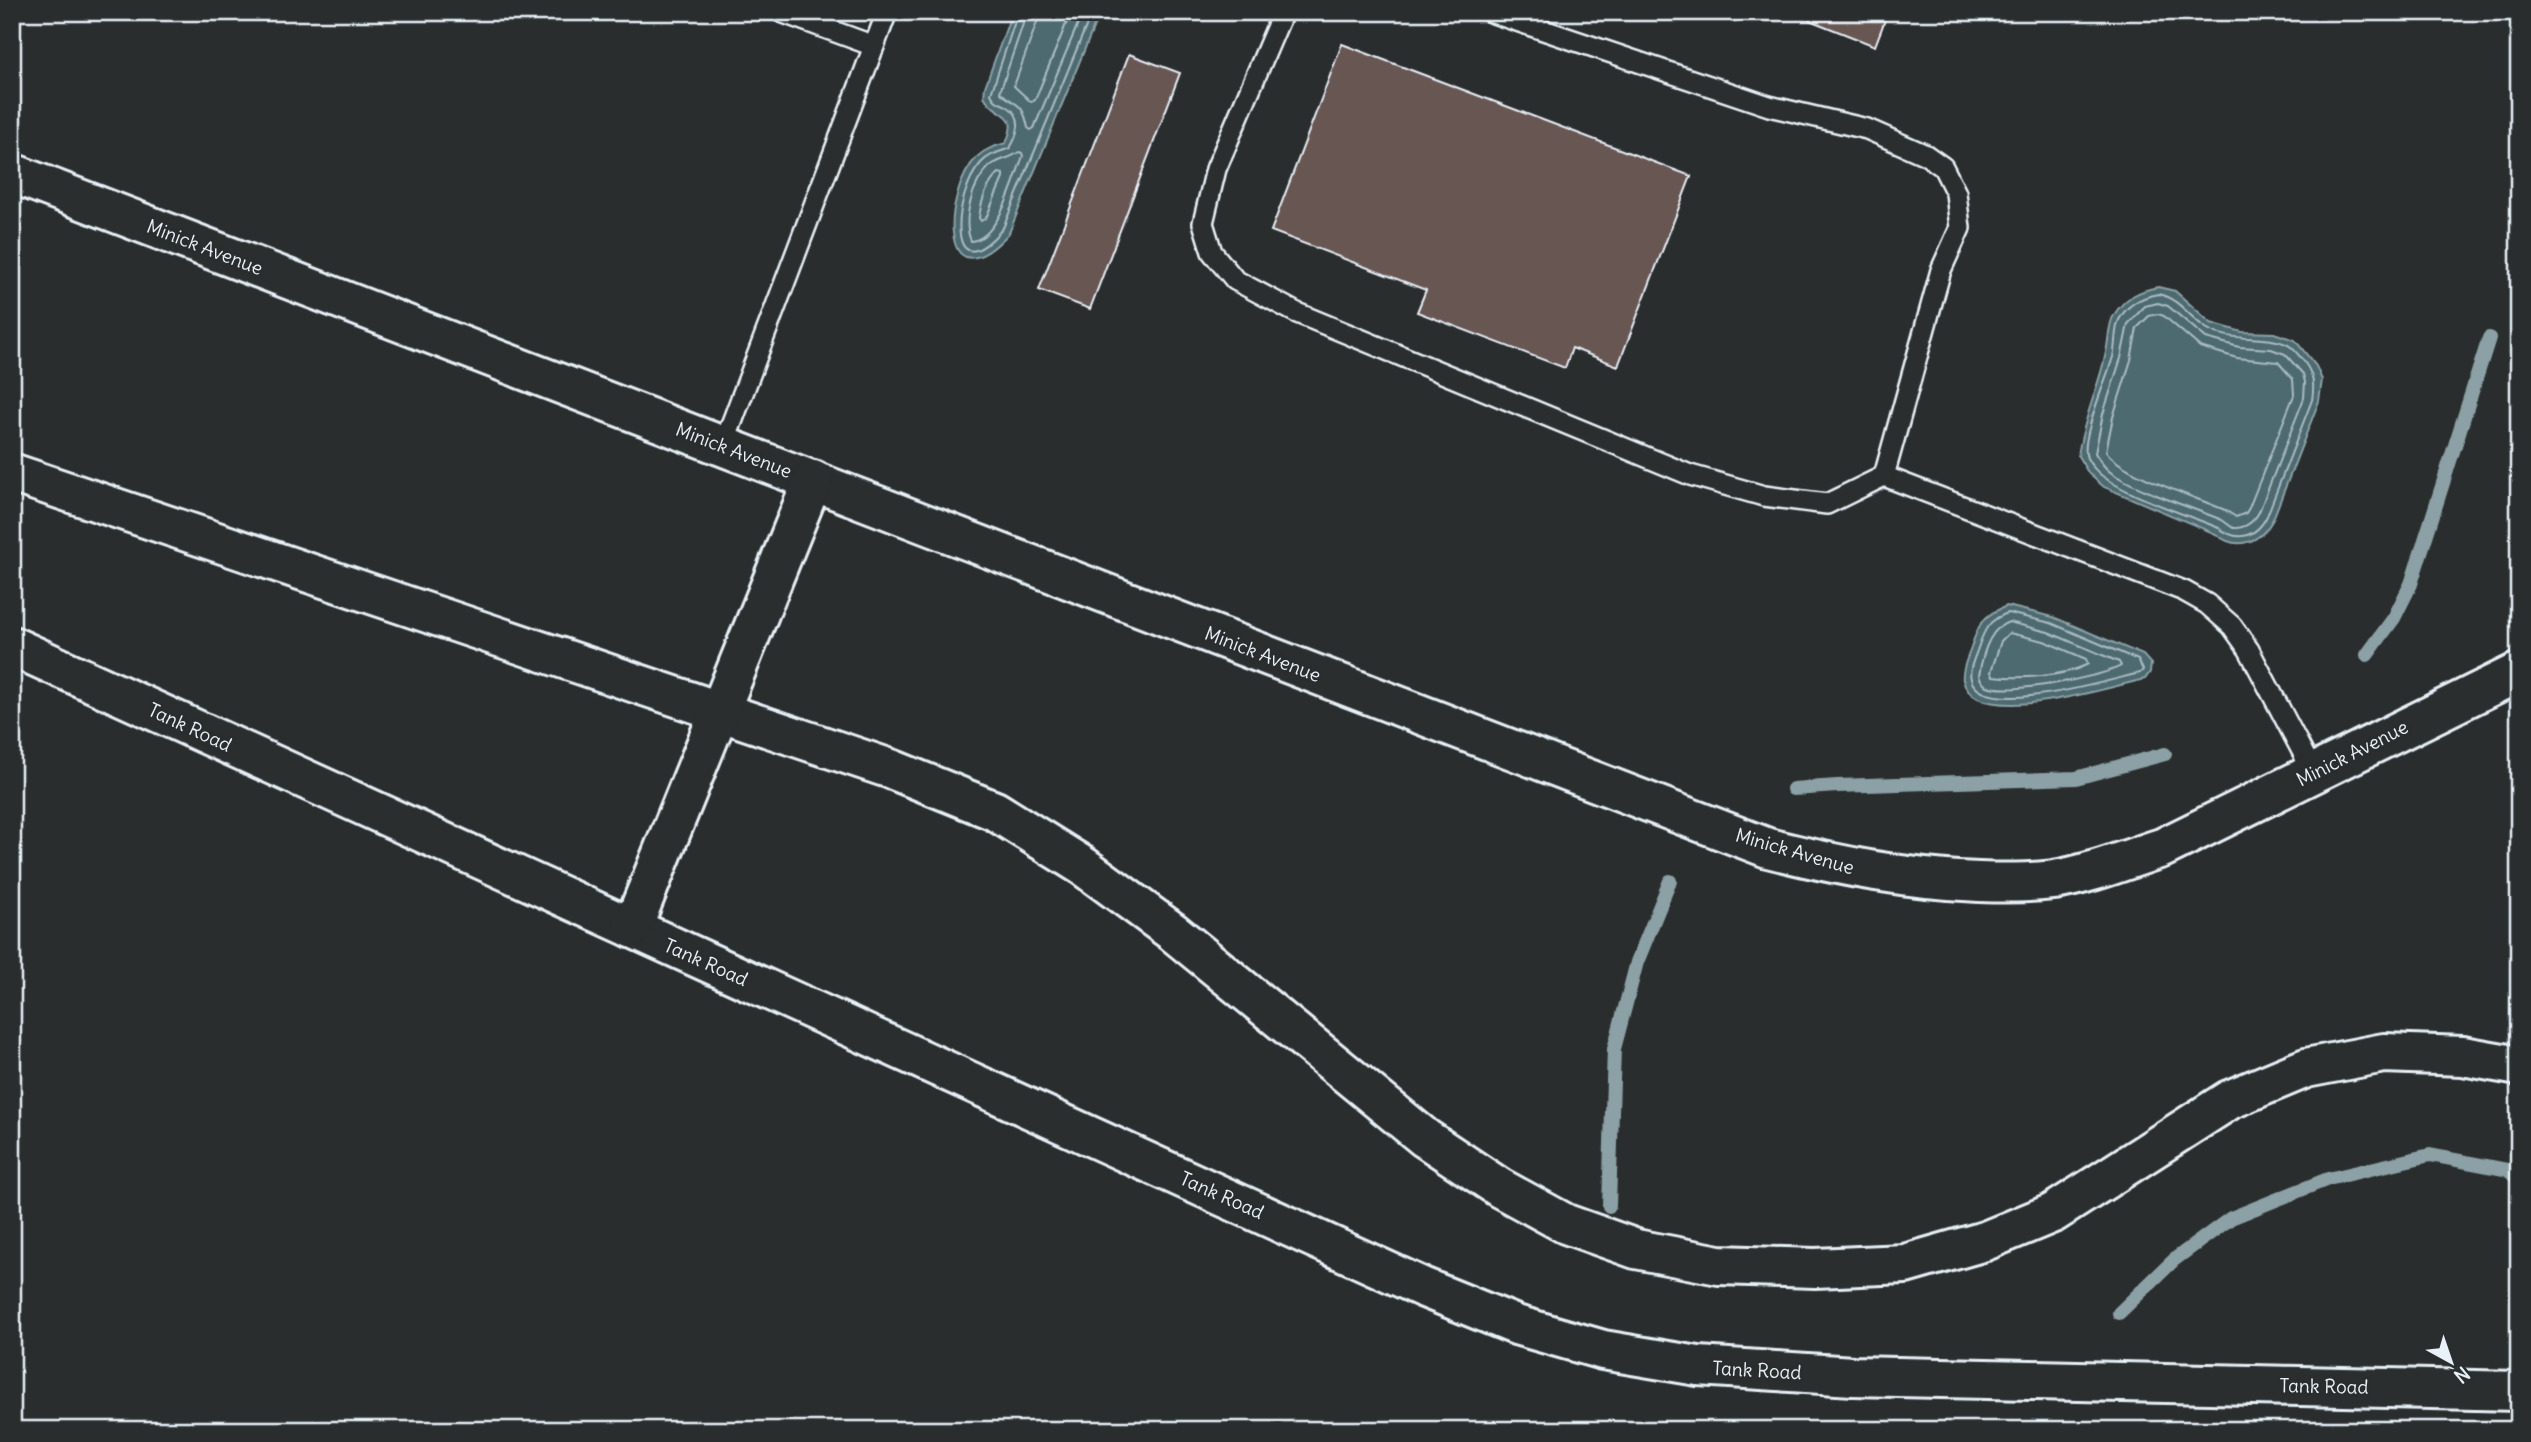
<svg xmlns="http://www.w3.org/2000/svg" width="2531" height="1442" font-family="Delius,sans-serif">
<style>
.water{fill:#4d6b70;stroke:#8ba1a6;stroke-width:2}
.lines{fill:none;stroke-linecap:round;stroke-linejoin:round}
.shore{stroke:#aabbc2;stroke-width:2}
.stream{stroke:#8ba1a6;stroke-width:14}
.building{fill:#685752;stroke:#e8f1f8;stroke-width:2}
.lane-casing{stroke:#e8f1f8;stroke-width:24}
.street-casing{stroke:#e8f1f8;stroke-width:44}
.lane{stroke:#2a2d2e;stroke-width:19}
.street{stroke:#2a2d2e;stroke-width:38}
.labels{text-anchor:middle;stroke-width:6;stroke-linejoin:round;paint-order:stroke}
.street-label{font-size:19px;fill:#e8f1f8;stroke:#2a2d2e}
</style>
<rect width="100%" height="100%" fill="#2a2d2e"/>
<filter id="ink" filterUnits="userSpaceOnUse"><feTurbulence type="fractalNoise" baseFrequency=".0143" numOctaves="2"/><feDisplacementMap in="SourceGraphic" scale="14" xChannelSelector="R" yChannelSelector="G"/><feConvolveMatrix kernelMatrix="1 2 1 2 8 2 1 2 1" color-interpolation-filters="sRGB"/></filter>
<g filter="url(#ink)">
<g class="water">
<path d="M1012 12H1100L1009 233C941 307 940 196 977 157 985 149 995 146 1006 143 1021 109 996 119 984 96L985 87Z"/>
<path d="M2158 287 2175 291 2211 323 2242 332 2274 333 2295 340 2316 366 2322 380 2319 401 2273 519C2261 542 2237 552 2216 534L2104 487 2089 474 2078 456C2083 419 2099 387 2106 352 2109 340 2108 324 2114 315 2125 297 2139 291 2158 287Z"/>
<path d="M2007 606 2053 617 2143 655 2151 664 2150 672 2145 679C2112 686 1974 731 1963 680 1961 670 1968 657 1971 648 1978 625 1982 615 2007 606Z"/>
</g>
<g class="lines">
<g class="shore">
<path d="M1018 12 991 94C996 104 1000 102 1008 107 1024 117 1018 135 1010 148 1000 152 989 154 981 163 952 195 946 295 1003 228L1092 12"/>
<path d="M1027 12 1000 92C1016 107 1023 101 1028 128L1031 130 1034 128 1083 12"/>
<path d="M1038 12 1037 22 1014 86 1031 102 1035 100 1071 12"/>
<path d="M1019 152 1022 153 1023 156C1014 179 999 239 971 241 962 220 972 183 989 167 998 159 1010 159 1019 152Z"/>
<path d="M999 173 1003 174V178L986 218 981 221 979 218C981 202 987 184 999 173Z"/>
<path d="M2158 294C2180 299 2188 316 2206 328 2230 344 2273 333 2291 347 2295 350 2299 356 2302 359 2313 373 2315 382 2312 400L2267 516C2256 538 2237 542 2219 528 2188 515 2113 492 2094 468 2091 465 2086 458 2086 454 2082 436 2107 377 2113 357 2116 345 2114 330 2119 320 2127 304 2142 297 2158 294Z"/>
<path d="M2158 303 2168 306 2206 338 2239 347 2271 349 2285 354 2303 374 2305 382 2304 398 2259 512C2254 522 2244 529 2233 528L2222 520C2190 507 2142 492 2113 474 2105 469 2100 461 2095 453L2103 414 2121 358 2128 324 2145 306Z"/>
<path d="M2158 314 2164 316 2200 347 2237 358 2278 362 2293 379 2294 395 2249 508 2246 513 2236 517 2225 510C2198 498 2120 474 2106 451L2113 417 2131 360 2137 328 2149 316Z"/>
<path d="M2008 613 2051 623 2138 660 2143 670 2140 673C2112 679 1981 720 1971 679 1968 670 1975 657 1978 648 1984 630 1989 619 2008 613Z"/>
<path d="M2009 622 2048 632 2119 662 2121 666C2102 677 2005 696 1985 685 1981 682 1981 679 1979 676 1982 656 1989 628 2009 622Z"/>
<path d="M2009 633 2044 641 2086 659 2088 664C2064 677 2019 679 1993 676L1991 672 2001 641Z"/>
</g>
<g class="stream">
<path d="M2367 655 2394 618 2411 584 2489 338"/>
<path d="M1793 789 1837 786 2076 778 2165 754"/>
<path d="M1609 1206 1614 1049 1637 962 1670 881"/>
<path d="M2119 1313 2175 1259 2231 1218 2328 1179 2430 1155 2508 1170 2519 1180"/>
</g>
</g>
<g class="building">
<path d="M1789 12H1888L1875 46Z"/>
<path d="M1342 44 1691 176 1618 366 1572 348 1565 368 1417 312 1426 290 1271 231Z"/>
<path d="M1129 54 1180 73 1090 309 1039 290Z"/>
</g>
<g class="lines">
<defs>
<g id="lane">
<path d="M781 12 874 46"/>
<path d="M1283 12 1216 169 1203 223 1212 252 1235 280 1297 313 1690 475 1764 496 1827 504 1884 476 2184 591 2207 604 2232 626 2249 650 2313 772"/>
<path d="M1490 12 1769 106 1867 129 1926 155 1943 167 1956 193 1960 228 1941 270 1884 476"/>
<path d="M723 446 887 12"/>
</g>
<g id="street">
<path d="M12 173 1768 848C1840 866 1905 879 1979 882 2004 883 2030 883 2054 880 2091 874 2127 859 2162 848L2519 672"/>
<path d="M12 473 891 769 995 811 1083 866 1173 932 1425 1138 1500 1188 1566 1224 1636 1249 1719 1265 1815 1268 1905 1264 1985 1241 2053 1213 2229 1100 2306 1068 2384 1053 2463 1056 2519 1066"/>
<path d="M12 646 1422 1287 1516 1325 1603 1350 1698 1366 1853 1376 2519 1391"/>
<path d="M632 928 813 480"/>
</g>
</defs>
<use href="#lane" class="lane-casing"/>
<use href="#street" class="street-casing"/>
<use href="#lane" class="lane"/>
<use href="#street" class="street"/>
</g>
</g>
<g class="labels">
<g class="street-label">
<text transform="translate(205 247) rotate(21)" y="7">Minick Avenue</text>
<text transform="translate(734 450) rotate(21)" y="7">Minick Avenue</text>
<text transform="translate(1263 654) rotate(21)" y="7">Minick Avenue</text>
<text transform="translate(190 727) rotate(25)" y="7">Tank Road</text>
<text transform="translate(2352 753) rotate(-27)" y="7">Minick Avenue</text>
<text transform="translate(1795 851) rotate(16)" y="7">Minick Avenue</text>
<text transform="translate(706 962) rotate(24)" y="7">Tank Road</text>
<text transform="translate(1222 1195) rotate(24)" y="7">Tank Road</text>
<text transform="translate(1757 1370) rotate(3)" y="7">Tank Road</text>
<text transform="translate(2324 1386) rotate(1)" y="7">Tank Road</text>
</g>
</g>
<rect width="2531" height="1442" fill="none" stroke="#2a2d2e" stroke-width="42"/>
<rect x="21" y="21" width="2489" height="1400" fill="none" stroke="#e8f1f8" stroke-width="2.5" filter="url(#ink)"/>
<g transform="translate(2451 1362) rotate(140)" stroke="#2a2d2e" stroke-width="5" paint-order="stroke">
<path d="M0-5L12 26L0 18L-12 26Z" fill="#e8f1f8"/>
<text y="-10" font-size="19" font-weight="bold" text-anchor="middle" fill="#e8f1f8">N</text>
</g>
</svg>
